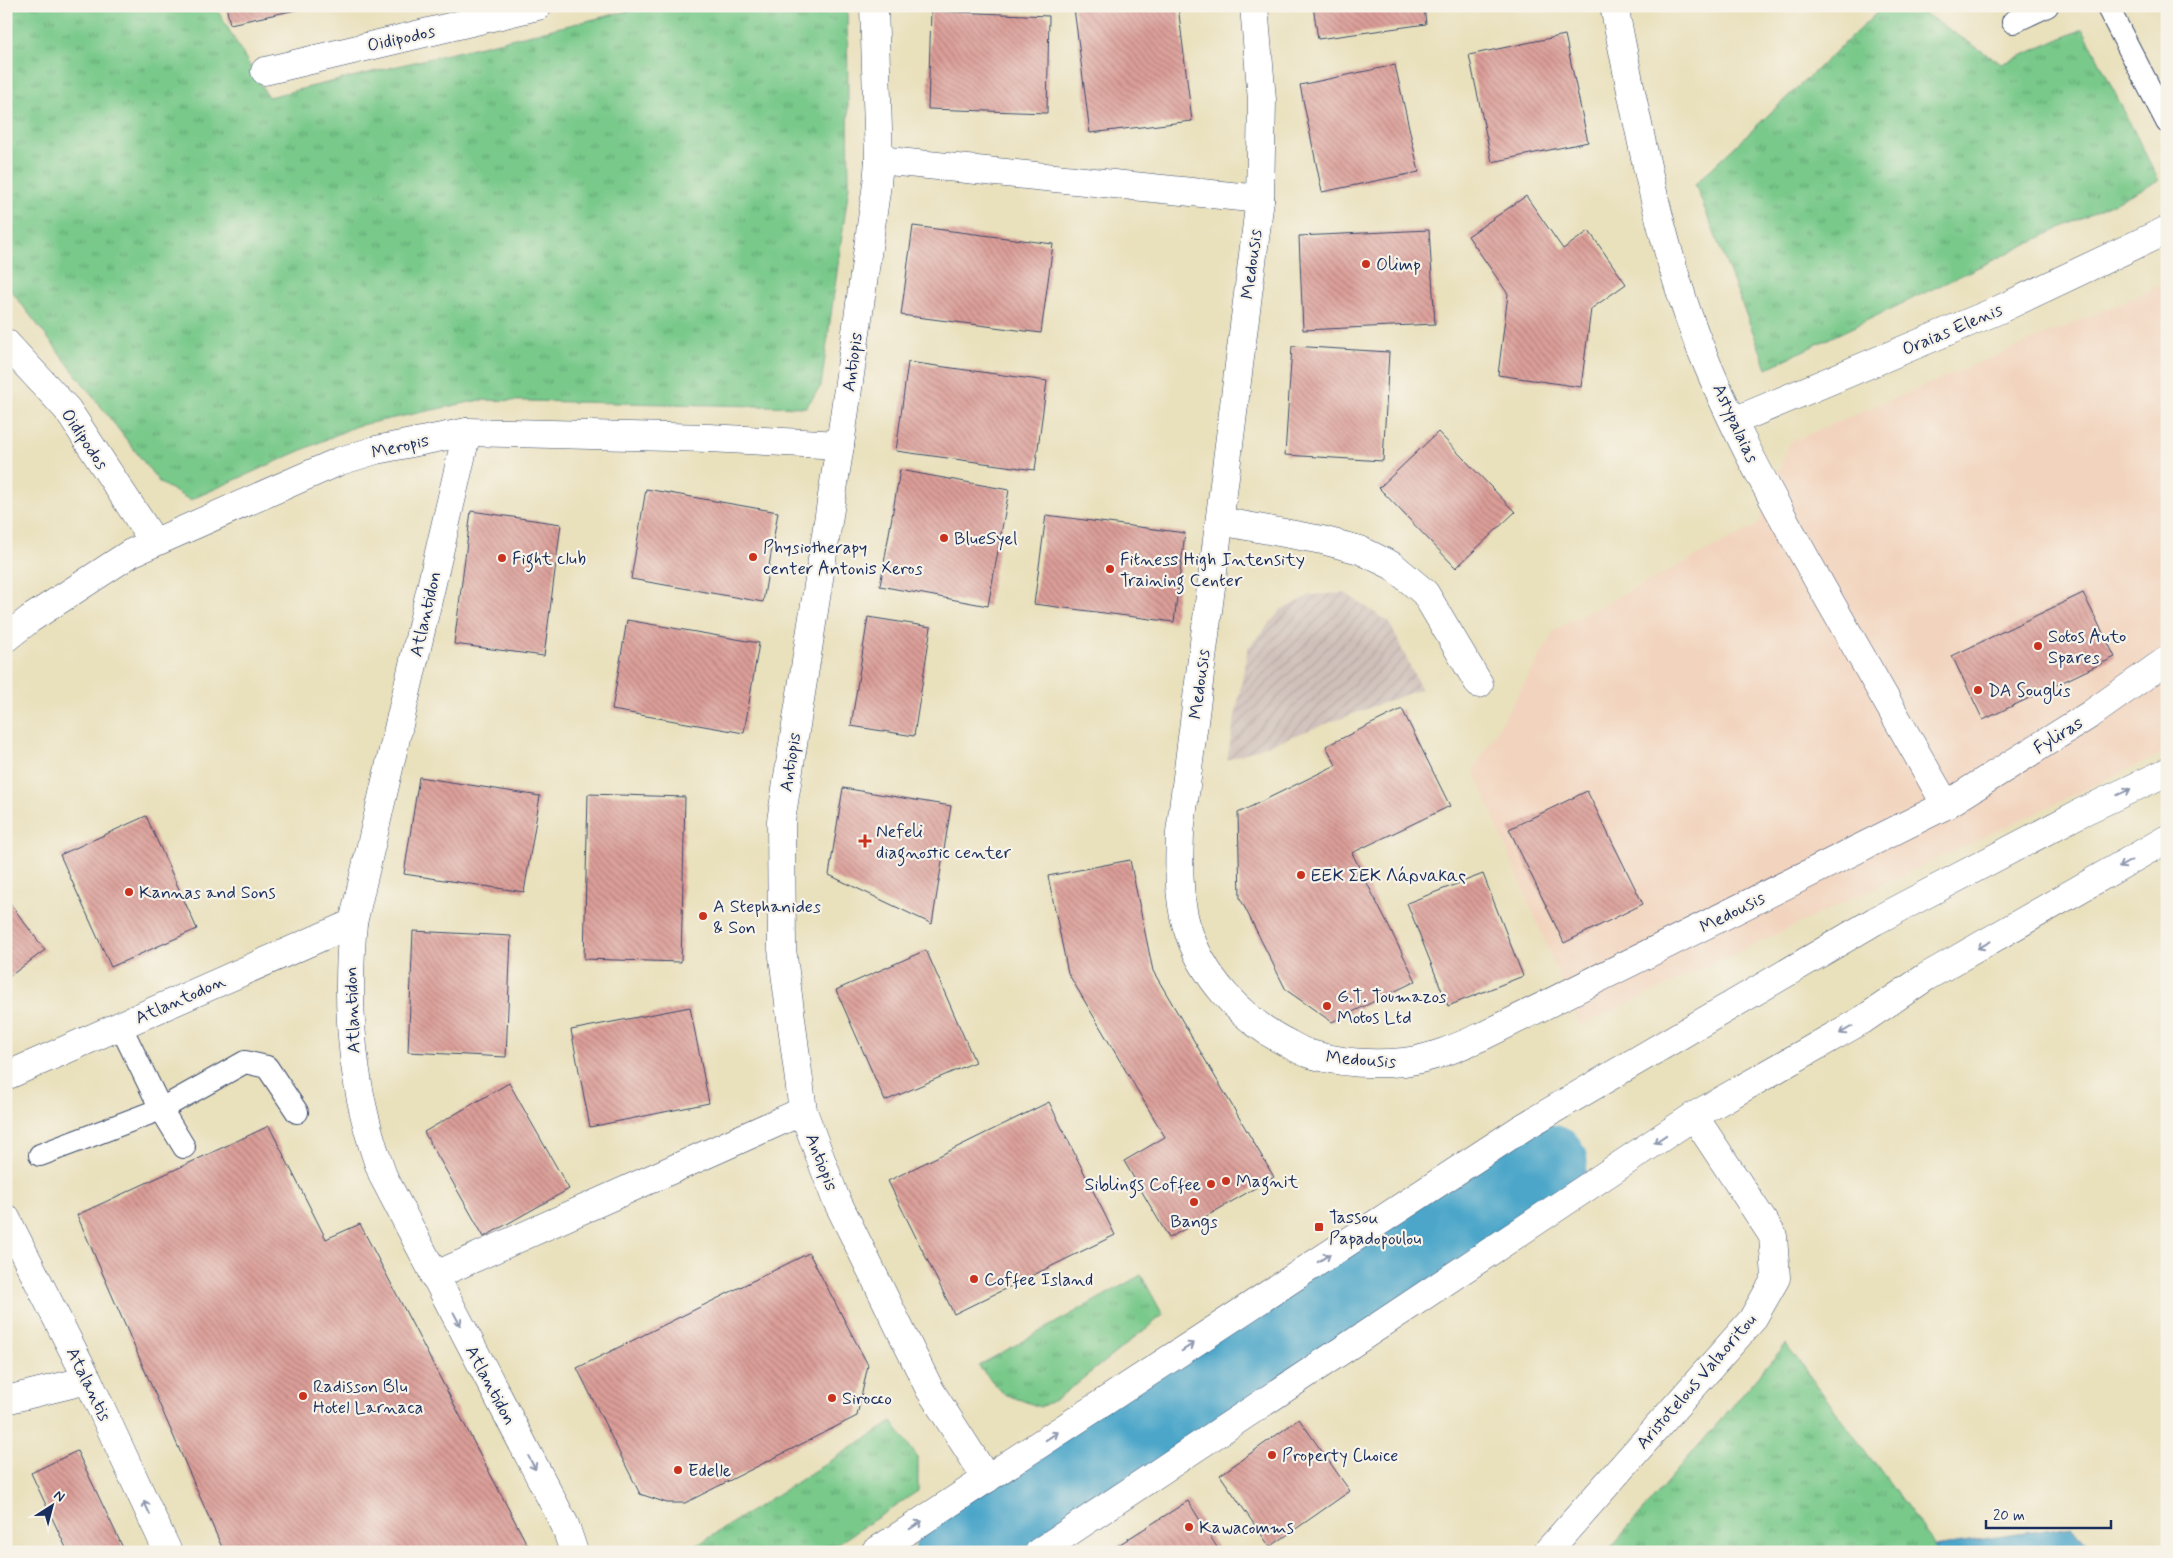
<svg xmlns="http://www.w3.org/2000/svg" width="2173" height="1558" font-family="Mynerve,sans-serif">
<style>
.built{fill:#f2d4be}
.industrial{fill:url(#industrial-furrows)}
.grass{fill:url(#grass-tufts);stroke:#4a7c74}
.water{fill:#4ba6c9;stroke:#336a94}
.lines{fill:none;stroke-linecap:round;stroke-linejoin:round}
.river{stroke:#4ba6c9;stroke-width:75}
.building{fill:url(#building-back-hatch)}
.service-casing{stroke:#3a4a6c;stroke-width:24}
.minor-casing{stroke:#3a4a6c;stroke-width:29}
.primary-casing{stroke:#3a4a6c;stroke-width:29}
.service{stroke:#fff;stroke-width:22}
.minor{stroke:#fff;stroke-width:28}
.primary{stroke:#fff;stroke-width:28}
.oneway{stroke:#8d97ae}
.poi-dot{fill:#c8321e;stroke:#f7f3e8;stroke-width:2}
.labels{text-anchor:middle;stroke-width:4.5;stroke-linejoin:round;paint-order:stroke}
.street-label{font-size:18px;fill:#1b2f5e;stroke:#f7f3e8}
.poi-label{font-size:18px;fill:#1b2f5e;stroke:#f7f3e8;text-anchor:start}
</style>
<defs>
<pattern id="industrial-furrows" width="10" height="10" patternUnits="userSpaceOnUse" patternTransform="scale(1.25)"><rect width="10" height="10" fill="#cfc0ba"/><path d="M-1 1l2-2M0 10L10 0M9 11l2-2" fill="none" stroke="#b1a5a2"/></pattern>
<pattern id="grass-tufts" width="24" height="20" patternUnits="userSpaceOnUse" patternTransform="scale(1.25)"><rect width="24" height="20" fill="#78c98a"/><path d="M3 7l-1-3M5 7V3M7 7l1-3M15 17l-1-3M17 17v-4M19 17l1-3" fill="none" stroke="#62a474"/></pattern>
<pattern id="building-back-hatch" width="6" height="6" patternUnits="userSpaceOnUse" patternTransform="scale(1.25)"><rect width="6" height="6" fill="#dc9e98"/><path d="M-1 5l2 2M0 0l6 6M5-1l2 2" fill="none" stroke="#b2817f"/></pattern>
</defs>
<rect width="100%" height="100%" fill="#f7f3e8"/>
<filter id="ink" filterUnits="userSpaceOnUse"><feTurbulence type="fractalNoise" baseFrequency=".02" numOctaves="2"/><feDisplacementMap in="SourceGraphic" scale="10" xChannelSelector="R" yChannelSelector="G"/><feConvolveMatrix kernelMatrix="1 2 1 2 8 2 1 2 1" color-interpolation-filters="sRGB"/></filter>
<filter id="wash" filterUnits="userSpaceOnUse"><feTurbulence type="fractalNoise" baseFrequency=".0096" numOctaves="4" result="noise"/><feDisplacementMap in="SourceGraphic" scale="20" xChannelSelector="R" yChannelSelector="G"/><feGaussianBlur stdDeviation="1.12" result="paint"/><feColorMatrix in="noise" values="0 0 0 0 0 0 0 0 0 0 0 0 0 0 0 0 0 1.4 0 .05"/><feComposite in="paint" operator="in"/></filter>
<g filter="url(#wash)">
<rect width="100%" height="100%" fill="#e9e0bc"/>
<path class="built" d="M2167 282V751L1580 1026 1474 770 1556 629 1758 525 1790 442 2110 308Z"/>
<path class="industrial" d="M1345 593 1389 622 1421 689 1227 760 1248 648 1281 610 1311 595Z"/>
<g class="grass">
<path d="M6 6H215L268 97 649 6H847L849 186 821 386 806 407 480 400 356 426 190 500 160 483 6 284Z"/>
<path d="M1884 6H1913L2002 64 2083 29 2159 181 1767 368 1695 184Z"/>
<path d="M1141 1275 1163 1315 1057 1399 1040 1407 1004 1394 978 1366Z"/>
<path d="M1786 1344 1940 1552H1607Z"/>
<path d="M892 1422 918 1458V1491L825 1552H686Z"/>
</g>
<path class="water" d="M2073 1526 2093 1552H1940L1935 1546Z"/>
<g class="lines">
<path class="river" d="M952 1552 1550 1162"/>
</g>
<g id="blocks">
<g class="building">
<path d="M226 6H310V7L230 24Z"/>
<path d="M1089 6H1178L1192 121 1090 133 1074 8Z"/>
<path d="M1313 6H1424L1426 24 1318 39Z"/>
<path d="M931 11 1049 16 1047 113 928 109Z"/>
<path d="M1565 35 1588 142 1492 162 1469 55Z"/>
<path d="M1395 65 1419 172 1322 192 1300 85Z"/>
<path d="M1526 196 1563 249 1589 231 1626 284 1591 309 1581 387 1498 375 1508 294 1468 236Z"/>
<path d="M913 226 1053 244 1041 333 901 315Z"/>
<path d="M1429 230 1435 324 1303 330 1299 236Z"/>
<path d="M1292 346 1389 352 1383 461 1285 455Z"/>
<path d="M908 362 1047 381 1035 470 896 451Z"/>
<path d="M1438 432 1515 512 1456 568 1379 488Z"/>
<path d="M900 470 1009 490 988 606 880 586Z"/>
<path d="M646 489 778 512 763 602 631 579Z"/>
<path d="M471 511 561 524 544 656 454 644Z"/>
<path d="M1046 515 1185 533 1174 622 1034 604Z"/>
<path d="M2083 593 2115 657 1983 720 1952 656Z"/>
<path d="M868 617 931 627 914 736 851 726Z"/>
<path d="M627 620 759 643 744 733 612 710Z"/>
<path d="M1402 709 1450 806 1352 853 1416 981 1332 1022 1286 990 1240 898 1238 813 1336 765 1326 746Z"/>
<path d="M419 777 540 796 524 892 404 874Z"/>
<path d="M843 788 951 806 932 924 829 875Z"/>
<path d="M1587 791 1643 904 1564 943 1509 829Z"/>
<path d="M588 794 685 797 681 962 584 959Z"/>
<path d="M146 816 197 929 111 967 60 855Z"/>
<path d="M1130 860 1153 971 1274 1177 1169 1238 1124 1161 1165 1137 1068 973 1048 876Z"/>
<path d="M1483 874 1523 976 1448 1006 1407 903Z"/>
<path d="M6 898 45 950 6 979Z"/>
<path d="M413 931 511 936 506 1057 408 1052Z"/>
<path d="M926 950 975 1062 885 1101 836 990Z"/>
<path d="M690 1007 709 1103 590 1127 571 1030Z"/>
<path d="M509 1083 569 1189 484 1237 424 1132Z"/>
<path d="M1049 1102 1115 1235 954 1314 888 1181Z"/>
<path d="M269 1126 326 1239 360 1224 531 1552H224L77 1215Z"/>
<path d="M809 1253 868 1365 857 1416 685 1503H667L640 1494 577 1368Z"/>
<path d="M1299 1419 1350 1491 1270 1547 1220 1475Z"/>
<path d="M77 1451 125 1552H68L31 1473Z"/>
<path d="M1188 1501 1220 1552 1109 1551Z"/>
</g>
</g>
</g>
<g filter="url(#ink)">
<use href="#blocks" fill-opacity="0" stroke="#3a4a6c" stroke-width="1"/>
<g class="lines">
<defs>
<g id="service">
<path d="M2107 6 2167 122"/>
<path d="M2013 22 2047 6"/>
<path d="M120 1025 161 1109 184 1147"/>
<path d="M40 1155 161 1109 245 1062 267 1067 297 1112"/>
</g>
<g id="minor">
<path d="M874 6 879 160 877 184 840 445 781 821 782 949 803 1111 835 1197 930 1390 987 1479"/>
<path d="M1254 6 1262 100 1260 199 1180 833C1179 862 1178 896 1186 924 1201 976 1241 1020 1289 1044 1296 1048 1303 1052 1310 1054 1340 1063 1373 1065 1404 1062 1431 1059 1458 1047 1483 1036L1946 805 2091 714 2167 660"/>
<path d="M1614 6C1634 105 1652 205 1683 300 1715 398 1770 495 1820 584 1862 658 1904 731 1946 805"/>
<path d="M265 71 538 6"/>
<path d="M879 160 1260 199"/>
<path d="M6 343 67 409 154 542"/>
<path d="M1734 421 1996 311 2167 230"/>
<path d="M467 432 353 923C345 1011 352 1093 383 1176L565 1525 574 1552"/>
<path d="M1220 521 1322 540 1360 550 1393 566 1425 593 1479 684"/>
<path d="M6 638 30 619 131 553 299 479 340 461 376 450 467 432 709 438 840 445"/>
<path d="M6 1076 353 923"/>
<path d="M6 1218 88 1380 168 1552"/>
<path d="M434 1276 803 1111"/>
<path d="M6 1400 88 1380"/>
<path d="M1547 1552 1752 1320 1776 1278 1773 1236 1694 1116"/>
</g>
<g id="primary">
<path d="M875 1552 1522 1128 1875 921 2082 812 2167 772"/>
<path d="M1039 1552 1694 1116 1864 1019 1926 977 2167 839"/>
</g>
</defs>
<use href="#service" class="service-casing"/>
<use href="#minor" class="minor-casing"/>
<use href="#primary" class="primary-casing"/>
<use href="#service" class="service"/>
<use href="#minor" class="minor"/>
<use href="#primary" class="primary"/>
</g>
<defs><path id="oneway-shaft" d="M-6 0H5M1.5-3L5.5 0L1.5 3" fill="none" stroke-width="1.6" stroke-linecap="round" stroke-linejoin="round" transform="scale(1.25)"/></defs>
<g class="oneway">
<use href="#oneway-shaft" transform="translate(2124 792) rotate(-25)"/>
<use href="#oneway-shaft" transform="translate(2125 864) rotate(150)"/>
<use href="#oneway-shaft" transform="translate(1984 945) rotate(151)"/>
<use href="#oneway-shaft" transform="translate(1846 1030) rotate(150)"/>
<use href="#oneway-shaft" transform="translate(1660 1139) rotate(146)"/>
<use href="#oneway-shaft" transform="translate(1324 1258) rotate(-33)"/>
<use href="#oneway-shaft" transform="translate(457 1319) rotate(62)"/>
<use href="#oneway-shaft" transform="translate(1188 1347) rotate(-33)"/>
<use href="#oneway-shaft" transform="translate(1052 1436) rotate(-33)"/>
<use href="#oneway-shaft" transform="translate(532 1463) rotate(62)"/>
<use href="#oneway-shaft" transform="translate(147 1508) rotate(-115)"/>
<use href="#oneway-shaft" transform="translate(916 1525) rotate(-33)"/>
</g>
</g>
<g class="poi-dot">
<circle cx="1366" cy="264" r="5"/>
<circle cx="944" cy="538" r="5"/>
<circle cx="753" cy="557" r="5"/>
<circle cx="502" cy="558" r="5"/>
<circle cx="1110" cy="569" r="5"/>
<circle cx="2038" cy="646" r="5"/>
<circle cx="1978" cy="690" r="5"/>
<path d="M862.5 833.5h5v5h5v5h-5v5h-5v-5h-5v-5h5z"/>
<circle cx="1301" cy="875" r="5"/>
<circle cx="129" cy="892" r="5"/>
<circle cx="703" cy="916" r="5"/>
<circle cx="1327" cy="1006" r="5"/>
<circle cx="1226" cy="1181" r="5"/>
<circle cx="1211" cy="1184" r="5"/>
<circle cx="1194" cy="1202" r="5"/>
<rect x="1314" y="1222" width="10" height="10" rx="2.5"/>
<circle cx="974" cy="1279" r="5"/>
<circle cx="303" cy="1396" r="5"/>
<circle cx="832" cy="1398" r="5"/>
<circle cx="1272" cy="1455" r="5"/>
<circle cx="678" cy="1470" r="5"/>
<circle cx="1189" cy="1527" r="5"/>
</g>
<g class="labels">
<g class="street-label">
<text transform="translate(401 38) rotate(-13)" y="6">Oidipodos</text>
<text transform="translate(1251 264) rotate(-83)" y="6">Medousis</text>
<text transform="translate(1952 329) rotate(-23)" y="6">Oraias Elenis</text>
<text transform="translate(852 362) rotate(-82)" y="6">Antiopis</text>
<text transform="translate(1736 423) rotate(65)" y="6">Astypalaias</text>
<text transform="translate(85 439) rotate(56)" y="6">Oidipodos</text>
<text transform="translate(400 446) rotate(-13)" y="6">Meropis</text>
<text transform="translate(425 614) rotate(-77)" y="6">Atlantidon</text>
<text transform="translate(1199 684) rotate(-83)" y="6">Medousis</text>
<text transform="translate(2058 735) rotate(-32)" y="6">Fyliras</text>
<text transform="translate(790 762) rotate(-81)" y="6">Antiopis</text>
<text transform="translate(1732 912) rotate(-27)" y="6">Medousis</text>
<text transform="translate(180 999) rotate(-24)" y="6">Atlantodon</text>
<text transform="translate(352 1010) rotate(-92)" y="6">Atlantidon</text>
<text transform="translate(1361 1059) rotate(4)" y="6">Medousis</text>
<text transform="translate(822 1162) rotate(69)" y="6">Antiopis</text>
<text transform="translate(1696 1381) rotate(-49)" y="6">Aristotelous Valaoritou</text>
<text transform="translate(89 1384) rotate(64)" y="6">Atalantis</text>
<text transform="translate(491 1385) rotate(62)" y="6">Atlantidon</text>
</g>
<g class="poi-label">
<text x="1376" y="270">Olimp</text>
<text x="954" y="544">BlueSyel</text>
<text x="763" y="553">Physiotherapy<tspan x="763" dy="21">center Antonis Xeros</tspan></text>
<text x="512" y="564">Fight club</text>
<text x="1120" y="565">Fitness High Intensity<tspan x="1120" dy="21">Training Center</tspan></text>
<text x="2048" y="642">Sotos Auto<tspan x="2048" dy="21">Spares</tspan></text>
<text x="1988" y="696">DA Souglis</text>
<text x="876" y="837">Nefeli<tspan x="876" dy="21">diagnostic center</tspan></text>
<text x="1311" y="881">ΕΕΚ ΣΕΚ Λάρνακας</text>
<text x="139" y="898">Kannas and Sons</text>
<text x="713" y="912">A Stephanides<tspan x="713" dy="21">&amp; Son</tspan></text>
<text x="1337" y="1002">G.T. Toumazos<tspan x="1337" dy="21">Motos Ltd</tspan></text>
<text x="1236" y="1187">Magnit</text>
<text x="1201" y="1190" text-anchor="end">Siblings Coffee</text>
<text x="1329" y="1223">Tassou<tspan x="1329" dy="21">Papadopoulou</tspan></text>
<text x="1194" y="1227" text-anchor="middle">Bangs</text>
<text x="984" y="1285">Coffee Island</text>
<text x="313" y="1392">Radisson Blu<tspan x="313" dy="21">Hotel Larnaca</tspan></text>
<text x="842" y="1404">Sirocco</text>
<text x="1282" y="1461">Property Choice</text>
<text x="688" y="1476">Edelle</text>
<text x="1199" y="1533">Kawacomms</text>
</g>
</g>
<rect width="2173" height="1558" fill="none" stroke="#f7f3e8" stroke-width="25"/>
<g transform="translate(52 1506) rotate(36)" stroke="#f7f3e8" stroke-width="4" paint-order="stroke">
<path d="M0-4L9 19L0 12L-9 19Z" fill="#1b2f5e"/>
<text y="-8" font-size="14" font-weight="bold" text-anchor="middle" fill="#1b2f5e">N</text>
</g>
<path d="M1986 1520v8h125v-8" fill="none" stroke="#1b2f5e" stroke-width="2.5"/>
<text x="1993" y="1520" font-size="15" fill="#1b2f5e" stroke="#f7f3e8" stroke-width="4" paint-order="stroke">20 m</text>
</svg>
